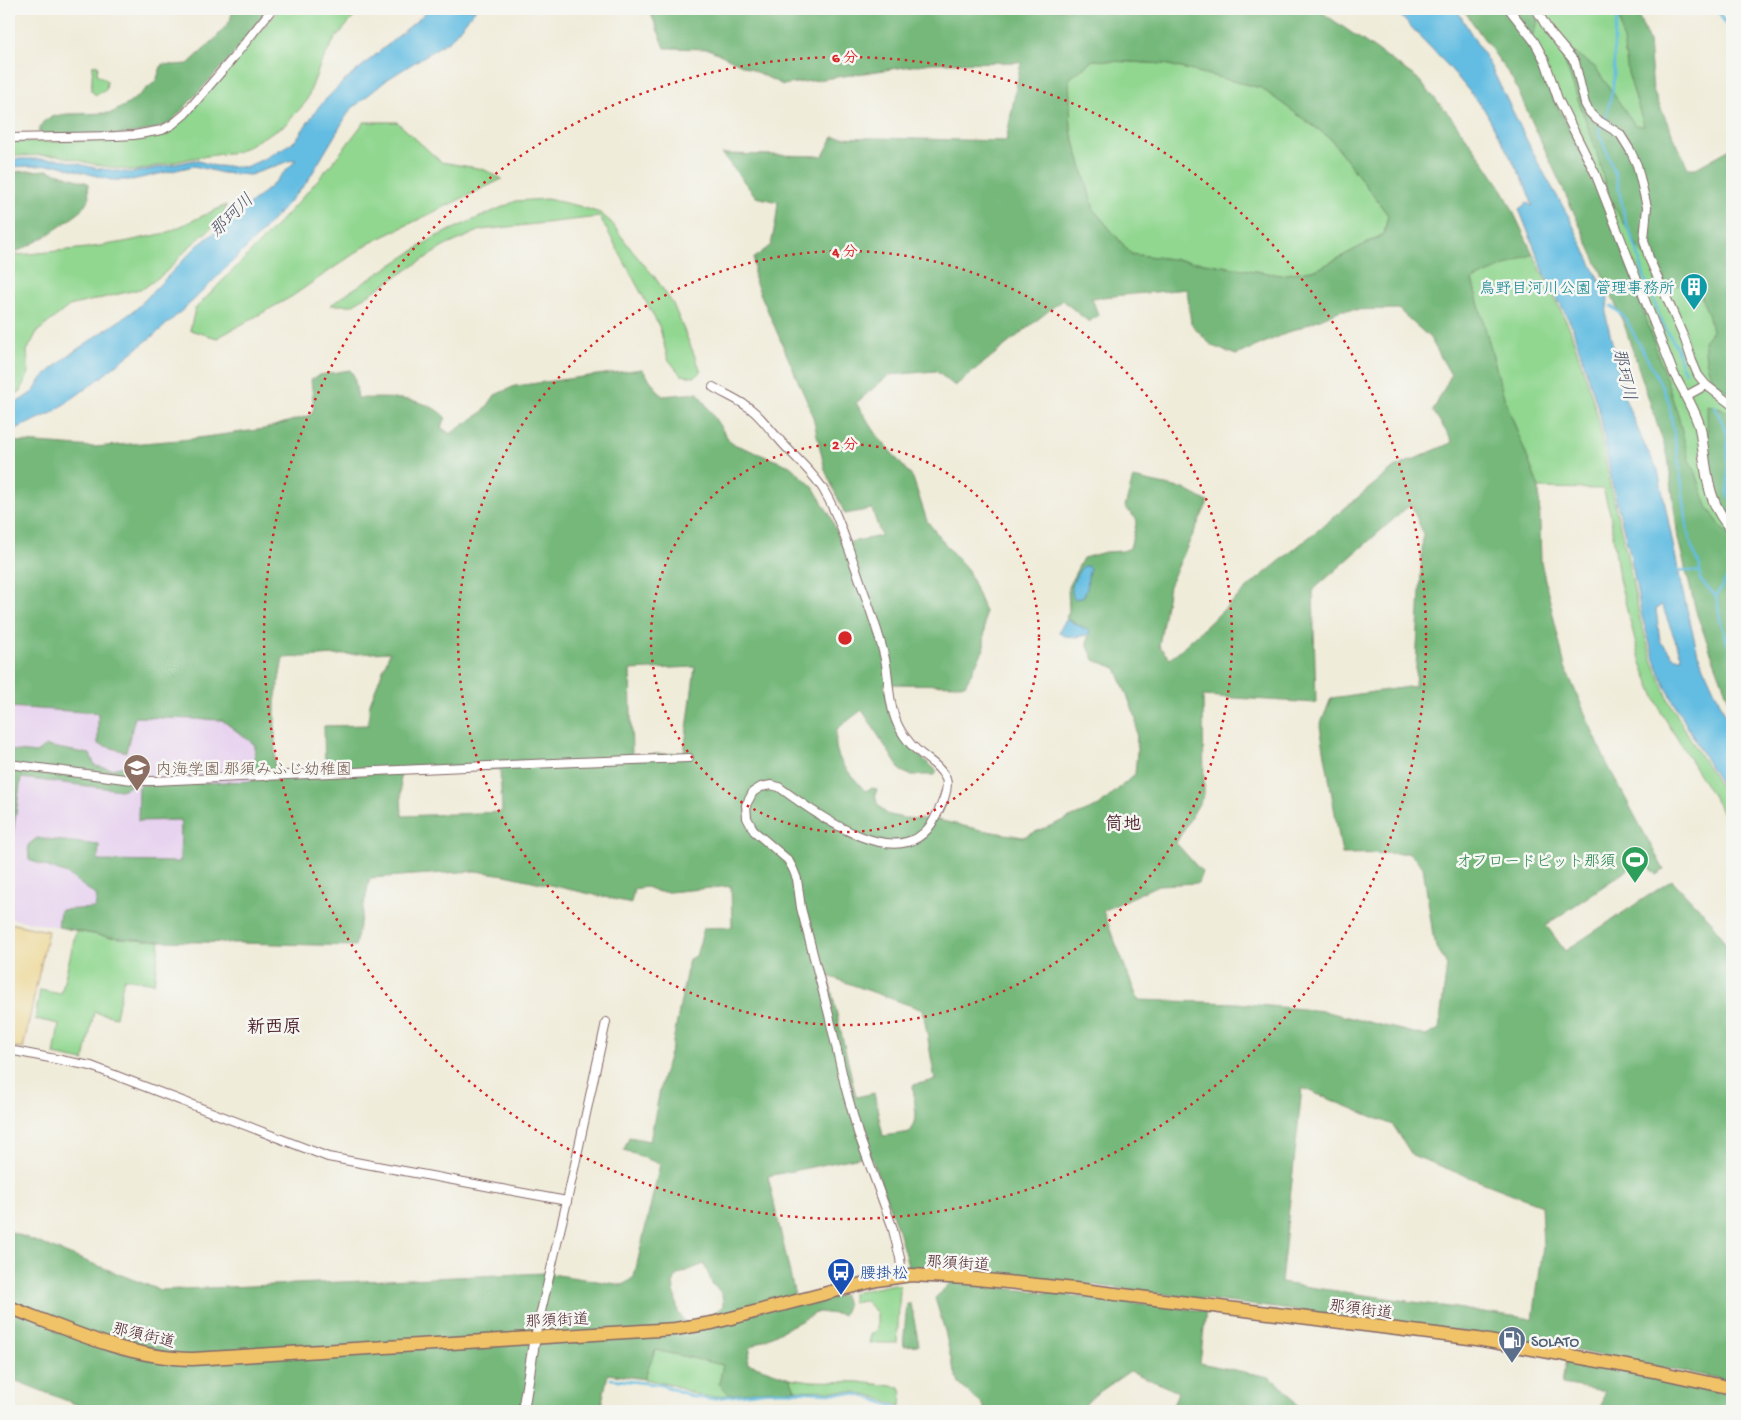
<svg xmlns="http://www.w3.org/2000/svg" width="1741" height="1420" font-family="'Gochi Hand','Klee One',sans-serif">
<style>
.built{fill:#e7d2ef}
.green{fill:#91d790;stroke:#6e7b5e}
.forest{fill:#74b87a;stroke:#5f6c52;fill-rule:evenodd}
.sand{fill:#eeda9e;stroke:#9c7c64}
.water{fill:#64bde2;stroke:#576e86;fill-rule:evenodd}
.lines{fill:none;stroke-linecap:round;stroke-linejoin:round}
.stream{stroke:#64bde2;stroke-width:2.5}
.minor-casing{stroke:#846768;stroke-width:10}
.tertiary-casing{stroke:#846768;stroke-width:12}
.primary-casing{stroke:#846768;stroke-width:15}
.minor{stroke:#fff;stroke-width:8}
.tertiary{stroke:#fff;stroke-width:10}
.primary{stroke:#f1c369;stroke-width:12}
.ring{fill:none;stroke:#d62828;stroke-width:2.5;stroke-dasharray:2.5 5}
.labels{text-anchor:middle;stroke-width:5;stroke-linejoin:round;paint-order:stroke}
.culture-label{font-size:16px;fill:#0d838f;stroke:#f6f6f2;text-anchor:end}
.education-label{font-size:16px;fill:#785e54;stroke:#f6f6f2;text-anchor:start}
.leisure-label{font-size:16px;fill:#27864d;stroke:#f6f6f2;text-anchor:end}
.street-label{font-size:16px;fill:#4a1f2b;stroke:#f6f6f2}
.transit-label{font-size:16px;fill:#164399;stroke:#f6f6f2;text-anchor:start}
.service-label{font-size:16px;fill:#4e5e75;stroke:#f6f6f2;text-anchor:start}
.water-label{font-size:18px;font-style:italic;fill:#53566b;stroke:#f6f6f2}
.neighbourhood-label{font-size:18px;font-weight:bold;fill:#4a1f2b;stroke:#f6f6f2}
.centre{fill:#d62828;stroke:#f6f6f2;stroke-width:2.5}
.ring-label{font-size:15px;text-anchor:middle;font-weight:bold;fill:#d62828;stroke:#f6f6f2;stroke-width:5;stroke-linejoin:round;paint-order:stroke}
</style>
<rect width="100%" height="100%" fill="#f6f6f2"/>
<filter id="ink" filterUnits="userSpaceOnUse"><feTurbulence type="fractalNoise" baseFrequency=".02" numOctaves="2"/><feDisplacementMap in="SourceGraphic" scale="10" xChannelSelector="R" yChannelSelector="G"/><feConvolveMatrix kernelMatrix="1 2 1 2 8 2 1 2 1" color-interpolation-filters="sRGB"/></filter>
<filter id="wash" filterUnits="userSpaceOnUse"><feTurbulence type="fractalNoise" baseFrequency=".0096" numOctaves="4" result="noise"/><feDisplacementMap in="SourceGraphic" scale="20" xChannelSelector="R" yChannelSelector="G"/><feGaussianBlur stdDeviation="1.12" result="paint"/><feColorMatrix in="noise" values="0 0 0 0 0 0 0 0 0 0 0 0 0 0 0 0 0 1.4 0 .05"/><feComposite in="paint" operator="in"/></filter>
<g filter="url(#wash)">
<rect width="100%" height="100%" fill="#f0ecda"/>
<path class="built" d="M9 698 270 713 261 872 109 937 9 918Z"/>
<g class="green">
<path d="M279 9H365L353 18 335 39 321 63 306 102 285 125 237 152 193 158 134 171 97 165 57 155 9 156V142L124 140 162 134 175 127 236 61Z"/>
<path d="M1482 9H1620L1632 57 1688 175 1732 158V606L1668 402Z"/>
<path d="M1093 60 1165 64 1261 88 1330 138 1388 215 1384 234 1318 269 1280 275 1204 263 1131 254 1094 210 1071 131 1069 78Z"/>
<path d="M93 65H98L97 74 107 81 106 90 96 95 91 91Z"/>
<path d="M364 122H397L441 162 483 169 502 179 370 243 291 297 217 338 190 330 195 309C254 248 313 192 364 122Z"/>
<path d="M547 199 579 206 600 213 611 222 633 252 654 276 673 304 701 371 695 377 681 375 668 359 659 326 600 217 481 230 443 247 352 305H331L346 294 435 237 516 201Z"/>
<path d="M226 205 223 218 189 247 166 272 144 288 69 306 37 332 27 351 29 373 21 391 9 398V256L87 248 124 242 166 233Z"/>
<path d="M1533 254 1570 329 1588 384 1598 417 1610 485 1626 550 1640 619 1653 662 1670 703 1697 750 1732 806V828L1661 712 1641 663 1619 579 1610 513 1603 489 1539 488 1504 397 1472 280Z"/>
<path d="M76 931 109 937 160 941 154 983 124 978 116 1017 94 1012 84 1061 54 1055 59 1024 35 1019 40 990 61 994Z"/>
<path d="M894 1284 899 1285 900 1289 897 1343H869L871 1335 877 1329V1313L865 1301 852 1302V1293Z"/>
<path d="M655 1350 723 1365 719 1384 730 1395 710 1397 697 1395 672 1385 644 1379Z"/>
<path d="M790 1378 811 1381 859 1382 900 1387 902 1393 901 1406 869 1395 854 1392 795 1390Z"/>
</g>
<g class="forest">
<path d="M233 9H268L231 57 171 122C140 140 81 134 44 134L38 131 43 122 53 116 67 114 111 113 128 104 156 81 162 64 174 65 188 64 215 39 230 21Z"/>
<path d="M649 9H1317L1417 78 1451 117 1482 159 1504 192 1533 254 1472 280 1504 397 1539 488 1541 562 1565 667 1606 762 1664 870 1656 875 1642 860 1546 925 1565 951 1672 880 1712 922 1732 954V1381L1562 1348 1457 1331 1021 1276 909 1269 898 1230 870 1155 768 1176 795 1296 716 1317V1311L723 1306 722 1294 713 1285 704 1264 677 1275 673 1284 678 1312 686 1324 844 1295 847 1306 843 1315 818 1312 751 1347 747 1363 790 1378 795 1390 763 1391 730 1395 719 1384 723 1365 655 1350 644 1379 608 1374 600 1411H565V1407H516L445 1411H93L9 1378V1231L160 1290 545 1273 623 1285 634 1277 660 1164 624 1150 629 1137 650 1141 662 1079 672 1047 689 959 696 956 704 928 732 927 731 886 669 892H659L646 887 634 889 631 903 505 875 475 871 370 878 355 946 160 941 109 937 58 927 60 910 95 908 97 896 67 874 29 860 28 845 37 838 99 845 98 861 180 862 181 820 138 821 139 785 254 781 255 745 222 720 135 717 126 752 98 744V713L9 707V441L94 447 191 439 264 429 311 415 314 408 311 380 319 375 350 370 354 376 358 398C388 399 423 394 446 418L441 427 450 434 484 411 495 395 515 386 642 369 662 396 698 393 731 443 790 466 813 487 831 517 841 544 881 536 872 509 845 514 825 470 812 413 754 279V258L771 245 776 220 778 202 756 197 722 154 823 156 833 137 1006 141 1021 62 932 63 783 85 709 49 665 48ZM1093 60 1165 64 1261 88 1330 138 1388 215 1384 234 1318 269 1280 275 1204 263 1131 254 1094 210 1071 131 1069 79ZM1187 289 1191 324 1212 346 1236 355 1341 310 1398 309 1430 338 1451 375 1433 411 1453 442 1394 468 1254 582 1170 659 1159 646 1169 586 1208 502 1184 489 1133 478 1125 507 1137 520 1130 548 1123 551 1105 552 1083 558 1068 587 1069 611 1066 618 1089 631 1087 644 1094 660 1116 668 1136 718 1137 751 1135 774 1099 806 1023 837 981 830 938 820 903 818 886 814 877 803 875 795 877 789 872 788 865 791C848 770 831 759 837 729L862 710 901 771 910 775H935L937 771 916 753 891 714 884 684 965 685 984 649 985 612 968 570 950 550 927 521 913 478 880 439 856 403 889 375 936 371 955 386 1062 300 1089 322 1098 315 1092 298ZM1411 504 1423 533 1415 686 1331 698 1320 726 1342 854 1409 853 1423 867 1434 942 1447 965 1439 1029 1426 1036 1323 1011 1237 1003 1138 1000 1103 911 1158 885 1198 883 1202 872 1176 843 1204 795 1203 696 1316 703 1313 590ZM390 652 370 703 368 725 324 726 325 777 275 779V702L283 658ZM695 667 684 753 632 755 630 670ZM500 769 502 812 402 816 400 772ZM828 976 923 1010 935 1080 913 1085 916 1115 911 1132 883 1136 874 1093 856 1097ZM1302 1088 1393 1125 1412 1155 1541 1205 1543 1247 1533 1319 1281 1283Z"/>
<path d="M1463 9H1531L1538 21 1530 42 1543 69 1553 99 1592 174 1629 268 1678 415 1689 460 1695 470 1707 506 1722 528 1732 539V708L1697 615 1678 539 1668 457 1624 324 1601 272 1513 80Z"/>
<path d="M1618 9H1636L1649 42 1653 91 1688 168H1696L1732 148V395L1712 380 1706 361 1704 341 1712 331 1708 314 1696 284 1668 286 1639 249 1608 196 1596 150 1563 57 1566 47 1595 67 1635 125 1644 126 1628 73Z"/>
<path d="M47 170 88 183 89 199 79 213 45 237 9 256V172Z"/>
<path d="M1707 405 1721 408 1730 414 1732 422V521C1704 494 1708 441 1707 405Z"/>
<path d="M46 746 90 754 95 766 111 769 125 766 135 770 130 786 121 790 21 778 9 861V750L36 753Z"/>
<path d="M951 1282 1206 1311 1200 1363 1269 1377 1286 1390 1302 1411H1171L1178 1392 1130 1371 1092 1397 1080 1411H984V1406L959 1384 952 1364 945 1331 935 1298Z"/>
<path d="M907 1304H911L919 1345 903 1346Z"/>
<path d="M1566 1359 1732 1394V1411H1601L1604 1391 1562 1384Z"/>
</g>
<path class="sand" d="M9 923 48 931 23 1049 9 1046Z"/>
<g class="water">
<path d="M428 9H476L450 40 388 79 350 110 307 182 258 236 197 297 159 331 95 382 52 413 13 430H9V404L21 400 34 391 42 378 69 355 135 310 197 246 230 221 270 187 296 160H292L250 175 222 173 194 166 132 180H111L57 165 9 167V159H59L95 168 132 173 195 160 215 166 246 167 266 158 295 141 320 105 342 83 421 17Z"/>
<path d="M1394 9H1455L1457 10 1491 67 1537 161 1569 217 1608 299 1606 316 1625 399 1644 444 1658 470 1682 589 1698 654 1732 729V802L1710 767 1677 708 1663 681 1653 654 1642 617 1630 554 1612 484 1600 414 1572 326 1546 277 1519 209 1527 203 1533 206 1524 182 1484 109 1450 68ZM1662 605 1682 658H1675L1660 641 1656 609Z"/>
<path d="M1083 566H1088L1090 569C1085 580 1091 586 1083 597L1075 599C1067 590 1076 574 1083 566Z"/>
<path d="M1066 620H1068L1090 631 1089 634C1081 638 1065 638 1059 633L1060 629Z"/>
</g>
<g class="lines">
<g class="stream">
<path d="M1620 9 1614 35V78L1612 92 1606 117 1599 131 1600 135 1616 176 1626 223 1637 250 1645 279 1663 324 1676 346 1681 365 1686 372"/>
<path d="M1717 9 1732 35"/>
<path d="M1611 306 1621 314 1628 323 1662 386 1669 403 1681 478 1688 533 1693 550 1700 566V572"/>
<path d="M1715 406 1727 433 1728 494 1732 504"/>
<path d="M1679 570 1700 572V580L1716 596 1721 623 1732 655"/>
<path d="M1716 596 1728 576 1731 565 1732 545"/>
<path d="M611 1379 662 1385 694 1397 709 1399 763 1392 783 1391 854 1394 867 1397 907 1411"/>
</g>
</g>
</g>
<g filter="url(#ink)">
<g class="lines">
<defs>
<g id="minor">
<path d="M1509 9 1534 41 1545 61 1558 99 1595 173 1674 374 1686 396 1706 385 1698 375 1692 361 1685 340 1649 258 1644 240 1647 207 1637 165 1630 150 1620 134 1596 119 1590 113 1585 104 1575 62 1549 31 1536 9"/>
<path d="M9 138 115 136 134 135 162 130 173 124 185 114 233 58 272 9"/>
<path d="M1706 385 1732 405"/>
<path d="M713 387C726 395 740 400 752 410 762 418 769 429 778 438 792 455 811 470 823 489 838 514 846 542 856 569 866 599 878 628 885 659 889 677 888 697 894 715 898 729 908 743 919 752 928 760 941 767 946 779 950 790 940 808 935 818 903 880 815 813 779 787L771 785 761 787 753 792 746 805 747 818 754 831 788 860 793 869 797 879 801 908 829 1015 845 1086 858 1133 892 1226 900 1258 902 1276"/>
<path d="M9 764 140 781H153L577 762 689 758"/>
<path d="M9 1050 91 1066 328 1157 567 1201"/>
<path d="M535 1337 567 1201 606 1022"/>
</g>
<g id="tertiary">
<path d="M1686 396C1691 406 1697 417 1700 428 1707 467 1704 499 1732 530"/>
<path d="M523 1411 535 1337"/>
</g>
<path id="primary" d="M9 1307C68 1330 128 1358 193 1359L675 1329 712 1323 877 1280 911 1275 967 1278 1075 1289 1477 1339 1654 1371 1732 1388"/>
</defs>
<use href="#minor" class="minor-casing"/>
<use href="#tertiary" class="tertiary-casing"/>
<use href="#primary" class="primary-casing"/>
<use href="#minor" class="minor"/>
<use href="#tertiary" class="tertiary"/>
<use href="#primary" class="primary"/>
</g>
</g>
<g class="ring">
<circle cx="845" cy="638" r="194"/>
<circle cx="845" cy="638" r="387"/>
<circle cx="845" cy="638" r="581"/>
</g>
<defs>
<symbol id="building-pin" viewBox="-11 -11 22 30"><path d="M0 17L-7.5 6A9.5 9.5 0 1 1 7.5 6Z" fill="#0f9aa8" stroke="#f6f6f2"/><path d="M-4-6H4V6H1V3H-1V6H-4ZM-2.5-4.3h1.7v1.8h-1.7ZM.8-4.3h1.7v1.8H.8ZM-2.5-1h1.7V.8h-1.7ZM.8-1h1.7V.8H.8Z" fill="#fff"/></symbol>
<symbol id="school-pin" viewBox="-11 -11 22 30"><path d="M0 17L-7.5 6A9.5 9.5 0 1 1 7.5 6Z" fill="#8d6e63" stroke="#f6f6f2"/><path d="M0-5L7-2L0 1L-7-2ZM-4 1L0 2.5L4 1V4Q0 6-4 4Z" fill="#fff"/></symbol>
<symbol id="stadium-pin" viewBox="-11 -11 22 30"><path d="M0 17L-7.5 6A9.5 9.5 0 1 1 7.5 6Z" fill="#2e9e5b" stroke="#f6f6f2"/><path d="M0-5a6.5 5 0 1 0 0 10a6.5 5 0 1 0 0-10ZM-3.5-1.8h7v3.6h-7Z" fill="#fff"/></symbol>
<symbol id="bus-pin" viewBox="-11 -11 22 30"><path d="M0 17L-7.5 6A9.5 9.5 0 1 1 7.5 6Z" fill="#1a4fb4" stroke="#f6f6f2"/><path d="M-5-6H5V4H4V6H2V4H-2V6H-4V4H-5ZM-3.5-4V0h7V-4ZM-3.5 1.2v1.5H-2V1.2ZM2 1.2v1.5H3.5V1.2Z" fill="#fff"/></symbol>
<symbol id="fuel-pin" viewBox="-11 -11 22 30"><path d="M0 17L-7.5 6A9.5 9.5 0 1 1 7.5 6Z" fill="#5c6f8a" stroke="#f6f6f2"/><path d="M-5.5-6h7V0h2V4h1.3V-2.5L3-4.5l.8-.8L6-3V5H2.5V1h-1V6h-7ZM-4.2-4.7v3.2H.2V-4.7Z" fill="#fff"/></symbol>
</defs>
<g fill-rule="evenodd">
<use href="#building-pin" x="1678" y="271" width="32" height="43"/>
<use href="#school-pin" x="121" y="752" width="32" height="43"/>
<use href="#stadium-pin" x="1619" y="844" width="32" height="43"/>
<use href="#bus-pin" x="825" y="1256" width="32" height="43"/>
<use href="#fuel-pin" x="1496" y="1324" width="32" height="43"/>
</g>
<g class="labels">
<g class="culture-label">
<text x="1675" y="293">鳥野目河川公園 管理事務所</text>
</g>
<g class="education-label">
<text x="156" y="774">内海学園 那須みふじ幼稚園</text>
</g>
<g class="leisure-label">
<text x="1616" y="866">オフロードピット那須</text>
</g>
<g class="street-label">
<text transform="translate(958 1262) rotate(3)" y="6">那須街道</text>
<text transform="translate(1361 1308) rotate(7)" y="6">那須街道</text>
<text transform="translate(557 1319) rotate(-3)" y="6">那須街道</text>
<text transform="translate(144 1334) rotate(13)" y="6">那須街道</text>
</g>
<g class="transit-label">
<text x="860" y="1278">腰掛松</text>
</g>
<g class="service-label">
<text x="1531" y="1346">SOLATO</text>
</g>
<g class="water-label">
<text transform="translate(231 215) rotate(-45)" y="6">那珂川</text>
<text transform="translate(1625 374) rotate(77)" y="6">那珂川</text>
</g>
<g class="neighbourhood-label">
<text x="1123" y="829">筒地</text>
<text x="274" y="1032">新西原</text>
</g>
</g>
<circle cx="845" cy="638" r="8" class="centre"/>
<g class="ring-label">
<text x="845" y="62">6 分</text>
<text x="845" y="256">4 分</text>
<text x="845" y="449">2 分</text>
</g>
<rect width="1741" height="1420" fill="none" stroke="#f6f6f2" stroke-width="30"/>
</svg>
